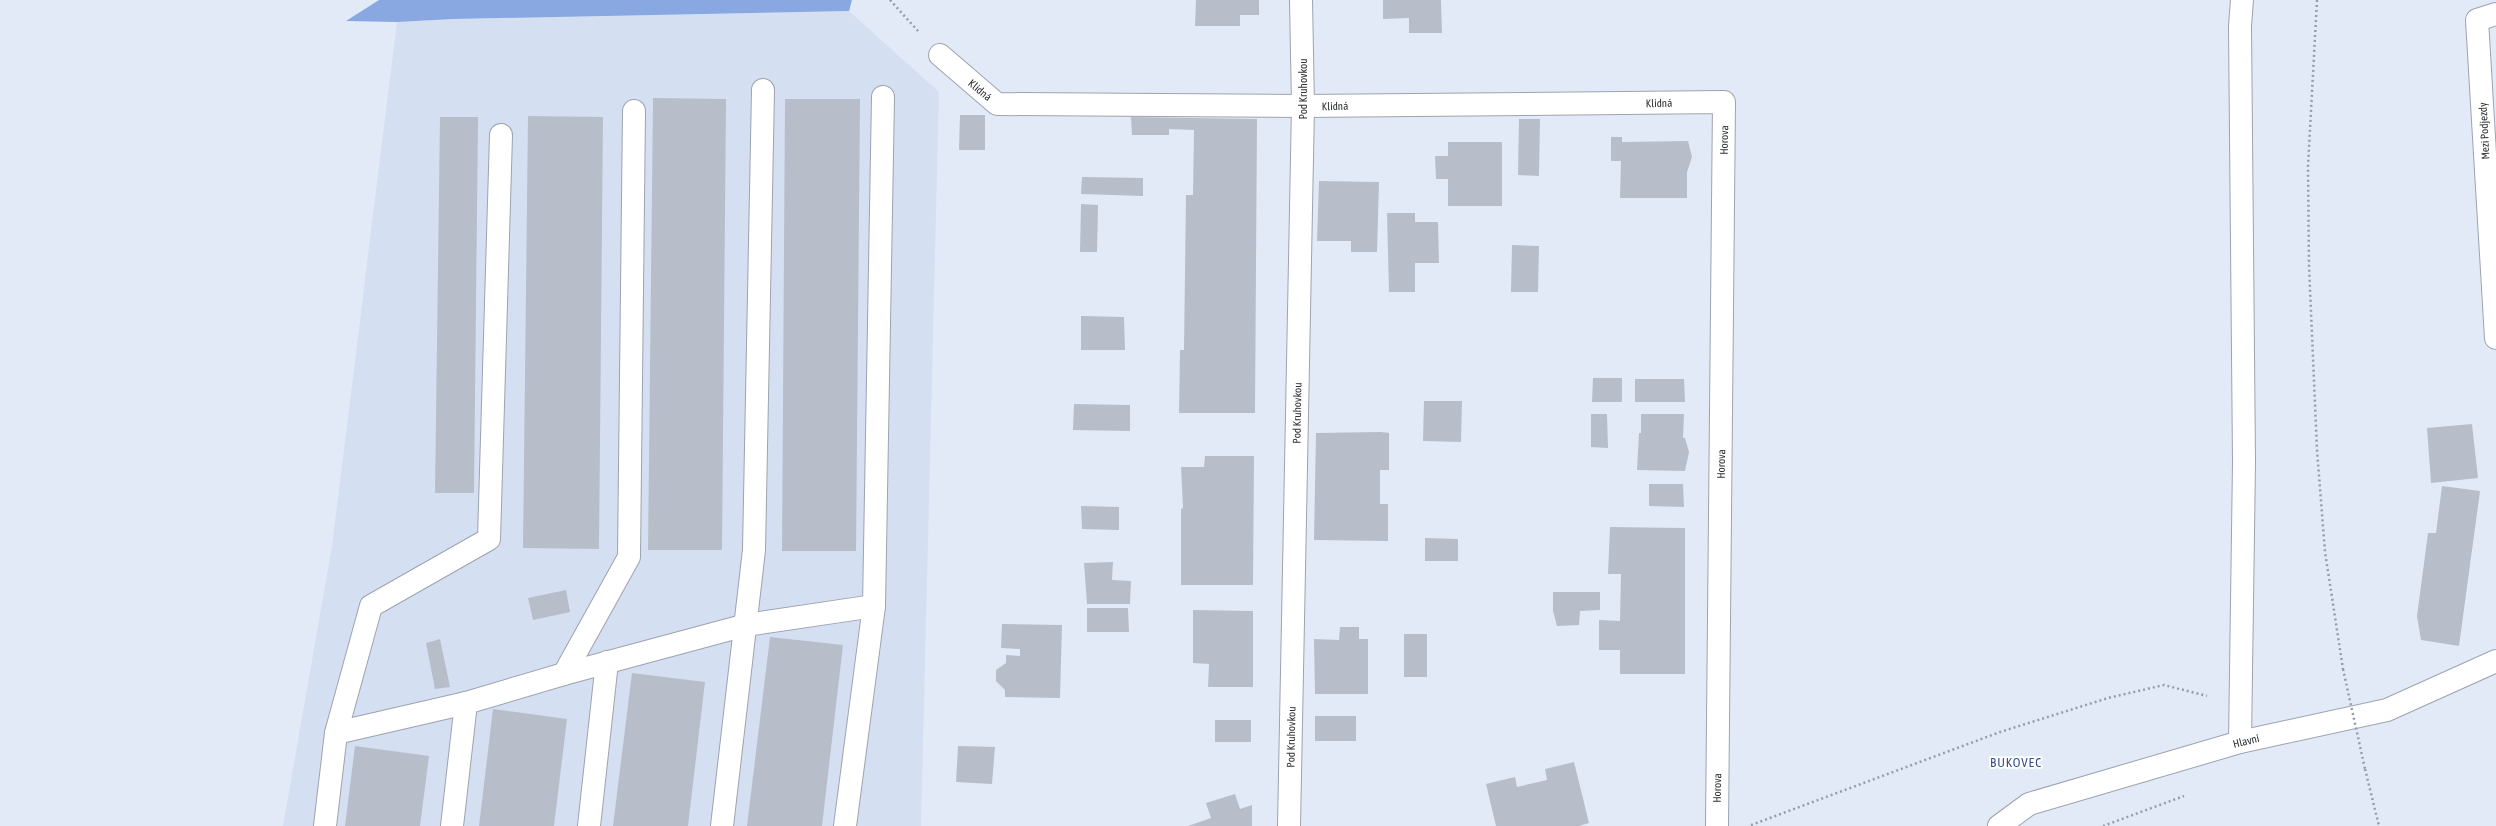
<svg xmlns="http://www.w3.org/2000/svg" width="2496" height="826" font-family="'Asap Condensed',sans-serif">
<style>
.built{fill:#d5dff2}
.forest{fill:#89a7e1}
.building{fill:#b7beca}
.lines{fill:none;stroke-linecap:round;stroke-linejoin:round}
.minor-casing{stroke:#9da3af;stroke-width:24}
.path{stroke:#979ca5;stroke-width:2.5;stroke-dasharray:2 3;stroke-linecap:butt}
.minor{stroke:#fff;stroke-width:22}
.path-bridge{stroke:#979ca5;stroke-width:2.5;stroke-dasharray:2 3;stroke-linecap:butt}
.labels{text-anchor:middle;stroke-width:4;stroke-linejoin:round;paint-order:stroke}
.street-label{font-size:11px;fill:#2c2f33;stroke:#fff}
.quarter-label{font-size:13px;letter-spacing:1px;fill:#36518a;stroke:#fff}
</style>
<rect width="100%" height="100%" fill="#e3eaf7"/>
<path class="built" d="M849 11 939 92 921 826H283L332 546 397 22 453 19Z"/>
<path class="forest" d="M379 0H852L849 11 453 19 397 22 346 21Z"/>
<g class="building">
<path d="M1196 0H1259V15H1240V26H1195Z"/>
<path d="M1383 0H1441L1442 33H1409V18L1383 19Z"/>
<path d="M653 98 726 99 722 550H648Z"/>
<path d="M785 99H860L856 551H782Z"/>
<path d="M960 115H985V150H959Z"/>
<path d="M528 116 603 117 599 549 523 548Z"/>
<path d="M440 117H478L474 493H435Z"/>
<path d="M1131 117 1257 119 1255 413H1179L1180 350H1184L1186 195H1193L1194 130 1169 129V135H1132Z"/>
<path d="M1519 119H1540L1539 176 1518 175Z"/>
<path d="M1611 137H1622V142L1688 141 1692 157 1687 172V198H1620L1621 161H1611Z"/>
<path d="M1448 142H1502V206H1448V179H1436L1435 156H1448Z"/>
<path d="M1082 177 1143 178V196L1081 194Z"/>
<path d="M1319 181 1379 182 1377 252H1351V241H1317Z"/>
<path d="M1081 204 1098 205 1097 252H1080Z"/>
<path d="M1387 213H1415V222H1438L1439 263H1415V292H1389Z"/>
<path d="M1512 245 1539 246 1538 292H1511Z"/>
<path d="M1081 316 1124 317 1125 350H1081Z"/>
<path d="M1593 378H1622V402H1592Z"/>
<path d="M1635 379H1684L1685 402H1635Z"/>
<path d="M1424 401H1462L1461 442 1423 441Z"/>
<path d="M1074 404 1130 405V431L1073 430Z"/>
<path d="M1591 414H1607L1608 448 1591 447Z"/>
<path d="M1641 414H1684L1683 438H1685L1689 452 1685 471 1637 470 1639 433H1641Z"/>
<path d="M2472 424 2478 478 2431 483 2427 428Z"/>
<path d="M1381 432 1389 433V470H1380V504H1388V541L1314 540 1316 433Z"/>
<path d="M1205 456H1254L1253 585H1181V509L1183 508 1181 467H1204Z"/>
<path d="M1649 484H1683L1684 507 1649 506Z"/>
<path d="M2442 486 2480 491 2459 646 2421 640 2417 616 2428 533H2436Z"/>
<path d="M1081 506 1119 507V530L1082 529Z"/>
<path d="M1610 527 1685 528V674H1620V650H1599V620L1620 621 1621 574H1608Z"/>
<path d="M1425 538 1458 539V561H1425Z"/>
<path d="M1113 562 1112 580 1131 581 1130 604H1087L1084 563Z"/>
<path d="M566 590 570 612 533 620 528 598Z"/>
<path d="M1553 592H1600V610L1580 611 1579 625 1557 626 1553 611Z"/>
<path d="M1087 608H1128L1129 632H1087Z"/>
<path d="M1193 610 1253 611V687H1208L1209 664 1193 663Z"/>
<path d="M1002 624 1062 625 1060 698 1005 697V690L996 681V670L1006 663V655L1020 656V649L1001 648Z"/>
<path d="M1340 627H1359V639H1368V694H1315L1314 639 1339 640Z"/>
<rect x="1404" y="634" width="23" height="43"/>
<path d="M770 637 843 645 822 826H747Z"/>
<path d="M440 639 450 687 435 689 426 643Z"/>
<path d="M632 673 705 682 688 826H613Z"/>
<path d="M493 709 567 719 554 826H479Z"/>
<rect x="1315" y="716" width="41" height="25"/>
<rect x="1215" y="720" width="36" height="22"/>
<path d="M355 746 429 756 420 826H345Z"/>
<path d="M958 746 995 747 992 784 956 782Z"/>
<path d="M1574 762 1589 823 1579 826H1496L1486 784 1515 777 1517 787 1547 780 1545 769Z"/>
<path d="M1235 794 1240 809 1252 805V826H1188L1211 818 1206 803Z"/>
</g>
<g class="lines">
<defs>
<g id="minor">
<path d="M2496 14 2477 20 2496 338"/>
<path d="M940 55 997 104 1303 106 1724 102 1717 826"/>
<path d="M564 674 629 557 634 111"/>
<path d="M336 733 466 703"/>
<path d="M2240 742 2244 462 2240 26 2242 0"/>
<path d="M325 826 336 733 371 606 489 539 501 135"/>
<path d="M452 826 466 703 564 674 746 625 874 606"/>
<path d="M589 826 607 662"/>
<path d="M722 826 754 550 763 90"/>
<path d="M845 826 874 606 883 97"/>
<path d="M1289 826 1303 106 1301 0"/>
<path d="M1999 826 2029 804 2240 742 2387 710 2496 661"/>
</g>
</defs>
<use href="#minor" class="minor-casing"/>
<g class="path">
<path d="M890 0 918 31"/>
<path d="M2317 0 2308 166 2309 266 2317 450 2325 552 2343 669"/>
<path d="M2365 769 2379 826"/>
<path d="M1751 825 2000 732 2108 698 2164 685 2207 696"/>
<path d="M2103 826 2184 796"/>
</g>
<use href="#minor" class="minor"/>
<path class="path-bridge" d="M2343 669 2365 769"/>
</g>
<g class="labels">
<g class="street-label">
<text transform="translate(1303 89) rotate(-90)" y="4">Pod Kruhovkou</text>
<text transform="translate(980 90) rotate(40)" y="4">Klidná</text>
<text transform="translate(1659 103) rotate(-1)" y="4">Klidná</text>
<text transform="translate(1335 106) rotate(-1)" y="4">Klidná</text>
<text transform="translate(2484 131) rotate(-93)" y="4">Mezi Podjezdy</text>
<text transform="translate(1724 140) rotate(-89)" y="4">Horova</text>
<text transform="translate(1297 413) rotate(-89)" y="4">Pod Kruhovkou</text>
<text transform="translate(1721 464) rotate(-89)" y="4">Horova</text>
<text transform="translate(1291 737) rotate(-89)" y="4">Pod Kruhovkou</text>
<text transform="translate(2246 741) rotate(-14)" y="4">Hlavní</text>
<text transform="translate(1717 788) rotate(-89)" y="4">Horova</text>
</g>
<g class="quarter-label">
<text x="2016" y="767">BUKOVEC</text>
</g>
</g>
</svg>
